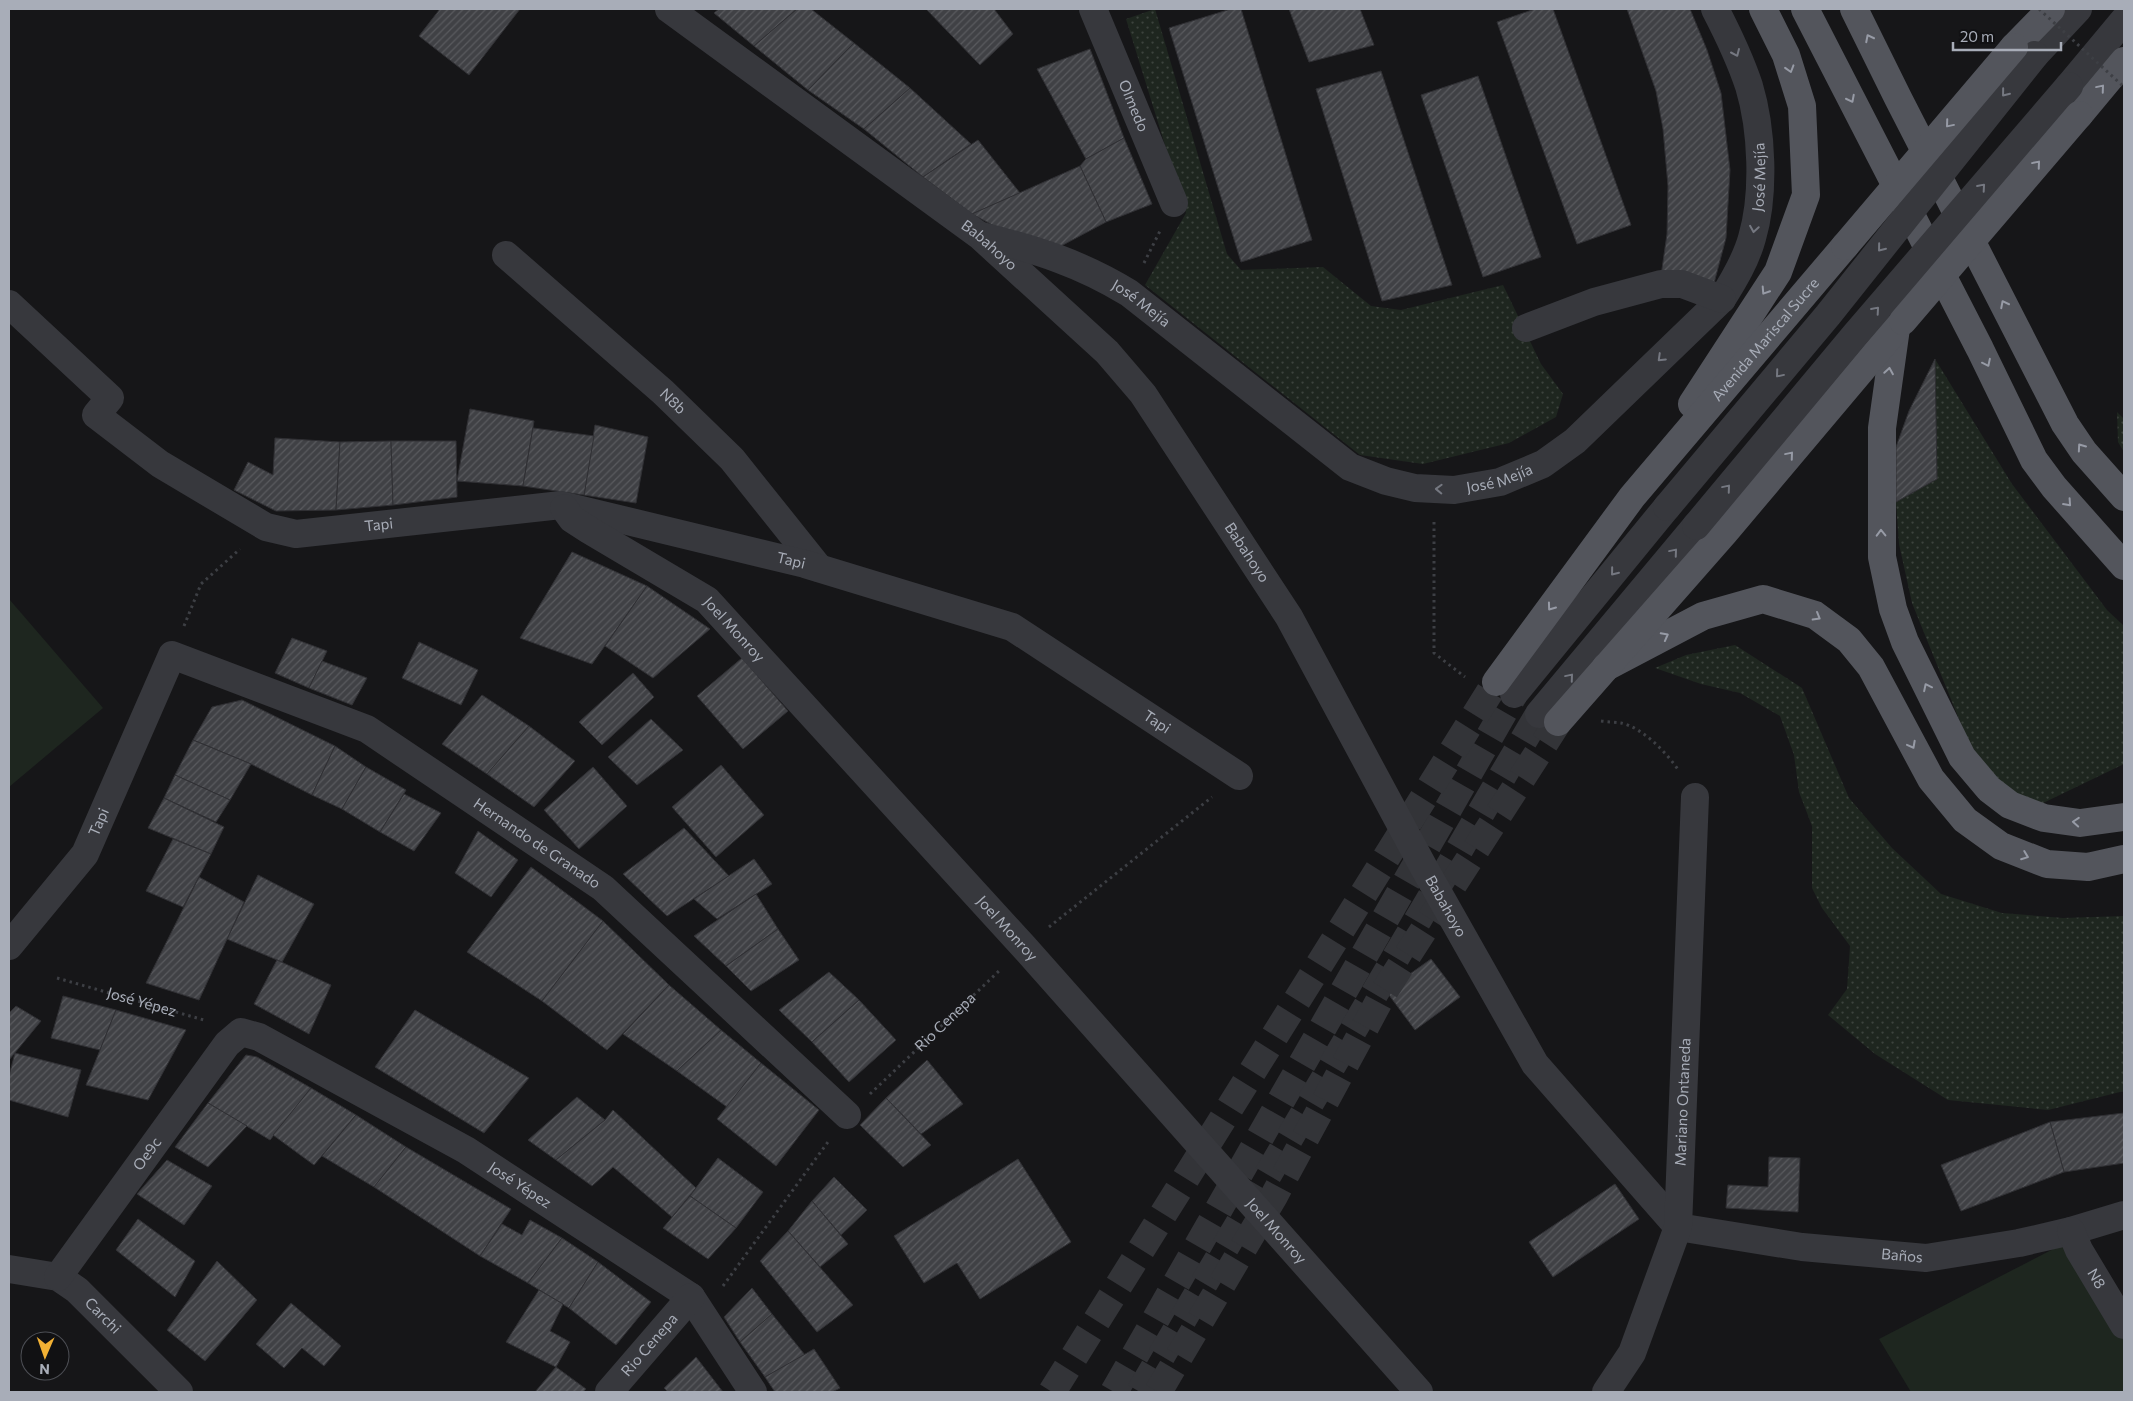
<svg xmlns="http://www.w3.org/2000/svg" width="2133" height="1401" font-family="Commissioner,sans-serif">
<style>
.grass{fill:url(#grass-dots)}
.park{fill:#1e261f}
.building{fill:url(#building-hatch);stroke:#303034}
.lines{fill:none;stroke-linecap:round;stroke-linejoin:round}
.minor-tunnel{stroke:#333438;stroke-width:28;stroke-dasharray:28 14;stroke-linecap:butt}
.major-tunnel{stroke:#333438;stroke-width:28;stroke-dasharray:28 14;stroke-linecap:butt}
.path{stroke:#3d3f44;stroke-width:3;stroke-dasharray:2.5 4;stroke-linecap:butt}
.minor{stroke:#37383d;stroke-width:28}
.major{stroke:#53555c;stroke-width:28}
.path-bridge{stroke:#3d3f44;stroke-width:3;stroke-dasharray:2.5 4;stroke-linecap:butt}
.minor-bridge{stroke:#37383d;stroke-width:28}
.major-bridge{stroke:#53555c;stroke-width:28}
.oneway{stroke:#979ba6}
.oneway2{stroke:#757881}
.labels{text-anchor:middle;stroke-width:4;stroke-linejoin:round;paint-order:stroke}
.street-label{font-size:15px;fill:#a8adb8;stroke:#111113}
</style>
<defs>
<pattern id="grass-dots" width="8" height="8" patternUnits="userSpaceOnUse" patternTransform="scale(1.25)"><rect width="8" height="8" fill="#1e261f"/><path d="M2 2h.1M6 6h.1" fill="none" stroke="#3c433d" stroke-width="1.8" stroke-linecap="round"/></pattern>
<pattern id="building-hatch" width="6" height="6" patternUnits="userSpaceOnUse" patternTransform="scale(1.25)"><rect width="6" height="6" fill="#404145"/><path d="M-1 1l2-2M0 6l6-6M5 7l2-2" fill="none" stroke="#595a5e"/></pattern>
</defs>
<rect width="100%" height="100%" fill="#161618"/>
<g class="grass">
<path d="M1155 9 1227 254 1241 270 1323 267 1371 306 1401 310 1503 285 1541 364 1563 394 1556 417 1509 443 1423 464 1360 455 1145 285 1186 213 1126 19Z"/>
<path d="M1935 359 2012 484 2107 610 2124 626V764L2041 804 2007 791 1976 761 1912 603 1899 544 1896 502 1937 479Z"/>
<path d="M2117 412 2124 419V452L2118 442Z"/>
<path d="M1735 645 1802 688 1849 798 1892 848 1941 894 2002 913 2063 918 2124 916V1091L2048 1110 1948 1100 1875 1054 1828 1015 1847 989 1850 946 1822 908 1812 888V826L1799 792 1794 755 1780 716 1740 693 1701 684 1655 668 1686 655Z"/>
</g>
<g class="park">
<path d="M9 599 103 708 9 787Z"/>
<path d="M2063 1244 2124 1339V1392H1911L1879 1339Z"/>
</g>
<g class="building">
<path d="M440 9H520L469 75 419 36Z"/>
<path d="M719 9H797L754 46 714 13Z"/>
<path d="M797 9H811L854 43 808 90 754 46Z"/>
<path d="M926 9H994L1013 34 980 65Z"/>
<path d="M1231 9H1241L1312 240 1241 262 1169 28Z"/>
<path d="M1289 9H1360L1374 45 1309 62Z"/>
<path d="M1535 9H1553L1631 225 1577 244 1497 22Z"/>
<path d="M1627 9H1690L1707 50 1721 93 1730 170 1726 238 1713 287 1661 276 1667 234 1668 186 1663 129 1656 91Z"/>
<path d="M854 43 910 88 864 129 808 90Z"/>
<path d="M1090 49 1124 138 1086 159 1037 69Z"/>
<path d="M1381 71 1452 285 1382 301 1316 89Z"/>
<path d="M1478 76 1541 257 1483 277 1421 95Z"/>
<path d="M910 88 971 144 923 177 864 129Z"/>
<path d="M1124 138 1152 204 1106 222 1080 166 1086 159Z"/>
<path d="M978 140 1020 193 972 214 923 177Z"/>
<path d="M1080 166 1106 222 1046 254 972 214Z"/>
<path d="M1935 359 1937 479 1896 502V447L1909 411Z"/>
<path d="M470 409 534 421 523 486 457 481Z"/>
<path d="M595 425 648 437 636 503 584 495Z"/>
<path d="M533 428 594 436 584 495 523 486Z"/>
<path d="M275 438 340 442 336 510 276 511 234 490 248 462 273 475Z"/>
<path d="M391 441 393 505 336 510 340 442Z"/>
<path d="M391 441H456L457 497 393 505Z"/>
<path d="M572 552 647 586 592 664 520 638Z"/>
<path d="M647 586 710 629 653 678 605 646Z"/>
<path d="M292 638 327 651 309 688 275 673Z"/>
<path d="M419 642 478 670 461 705 402 678Z"/>
<path d="M742 658 788 711 743 749 697 696Z"/>
<path d="M322 661 367 678 352 705 309 688Z"/>
<path d="M633 673 654 697 602 745 579 722Z"/>
<path d="M482 695 529 726 487 774 442 744Z"/>
<path d="M242 700 335 746 312 795 251 764 193 740 212 707Z"/>
<path d="M651 719 683 750 637 785 608 757Z"/>
<path d="M529 726 575 761 534 807 487 774Z"/>
<path d="M193 740 251 764 230 800 175 775Z"/>
<path d="M335 746 366 767 342 809 312 795Z"/>
<path d="M721 765 764 815 716 857 672 807Z"/>
<path d="M366 767 406 790 380 832 342 809Z"/>
<path d="M593 767 627 806 579 849 544 810Z"/>
<path d="M175 775 230 800 216 822 164 798Z"/>
<path d="M404 794 441 813 414 851 380 832Z"/>
<path d="M164 798 224 827 211 854 148 828Z"/>
<path d="M684 828 729 876 667 916 623 874Z"/>
<path d="M478 831 518 860 491 897 455 873Z"/>
<path d="M173 839 211 854 183 907 146 891Z"/>
<path d="M754 859 772 884 717 919 694 899Z"/>
<path d="M531 867 603 921 542 1001 467 952Z"/>
<path d="M258 875 314 904 282 962 227 939Z"/>
<path d="M199 877 244 902 199 1000 146 983Z"/>
<path d="M756 894 778 929 726 966 694 936Z"/>
<path d="M603 921 669 985 607 1050 542 1001Z"/>
<path d="M778 929 799 960 751 991 726 966Z"/>
<path d="M1431 959 1460 997 1415 1030 1386 991Z"/>
<path d="M277 960 331 985 309 1034 254 1004Z"/>
<path d="M829 972 859 1000 812 1042 779 1010Z"/>
<path d="M669 985 721 1030 677 1071 623 1034Z"/>
<path d="M63 996 116 1010 100 1050 51 1038Z"/>
<path d="M859 1000 896 1040 849 1082 812 1042Z"/>
<path d="M16 1006 41 1021 9 1060V1013Z"/>
<path d="M116 1010 186 1030 148 1100 86 1085Z"/>
<path d="M415 1010 529 1078 484 1133 375 1067Z"/>
<path d="M721 1030 761 1063 727 1107 677 1071Z"/>
<path d="M15 1053 81 1070 68 1117 9 1100V1076Z"/>
<path d="M246 1055 257 1057 311 1088 270 1140 208 1103Z"/>
<path d="M927 1060 963 1104 921 1134 886 1098Z"/>
<path d="M761 1063 819 1110 776 1166 717 1119Z"/>
<path d="M311 1088 356 1115 314 1165 273 1135Z"/>
<path d="M577 1097 605 1120 556 1160 528 1140Z"/>
<path d="M886 1098 931 1145 903 1167 860 1125Z"/>
<path d="M208 1103 247 1126 208 1167 175 1147Z"/>
<path d="M613 1110 696 1188 672 1217 613 1167 592 1186 556 1160 605 1120Z"/>
<path d="M2124 1113V1163L2064 1172 2050 1122Z"/>
<path d="M356 1115 406 1147 374 1187 322 1156Z"/>
<path d="M2050 1122 2064 1172 1961 1211 1941 1165Z"/>
<path d="M406 1147 511 1209 480 1256 374 1187Z"/>
<path d="M1769 1157 1800 1158 1798 1212 1726 1208 1728 1185 1768 1187Z"/>
<path d="M718 1158 763 1192 736 1228 690 1196Z"/>
<path d="M1018 1159 1071 1242 980 1299 957 1263 924 1283 894 1236Z"/>
<path d="M167 1160 212 1186 184 1225 137 1194Z"/>
<path d="M834 1177 867 1210 841 1235 812 1201Z"/>
<path d="M1615 1184 1639 1219 1553 1277 1529 1242Z"/>
<path d="M690 1196 736 1228 708 1259 663 1228Z"/>
<path d="M812 1201 848 1244 820 1267 788 1231Z"/>
<path d="M138 1219 195 1261 175 1297 116 1250Z"/>
<path d="M530 1220 562 1238 528 1283 480 1256 502 1224 522 1235Z"/>
<path d="M788 1231 853 1305 817 1332 760 1261Z"/>
<path d="M562 1238 598 1262 569 1308 528 1283Z"/>
<path d="M217 1261 257 1300 205 1361 167 1330Z"/>
<path d="M598 1262 651 1302 616 1345 569 1308Z"/>
<path d="M752 1288 772 1314 740 1342 724 1317Z"/>
<path d="M539 1290 563 1304 550 1331 570 1342 556 1367 506 1342Z"/>
<path d="M291 1303 341 1346 324 1366 302 1348 284 1368 256 1344Z"/>
<path d="M772 1314 805 1355 765 1377 740 1342Z"/>
<path d="M814 1349 840 1388 832 1392H775L765 1377Z"/>
<path d="M696 1357 723 1392H668L664 1388Z"/>
<path d="M556 1367 586 1389 583 1392H535Z"/>
</g>
<g class="lines">
<g class="minor-tunnel">
<path d="M1114 1392 1514 694"/>
<path d="M1140 1392 1539 714"/>
</g>
<g class="major-tunnel">
<path d="M1052 1392 1496 682"/>
<path d="M1158 1392 1274 1196 1385 990 1558 722"/>
</g>
<g class="path">
<path d="M1144 263 1160 231"/>
<path d="M1434 522V653L1465 677"/>
<path d="M184 626 201 584 240 549"/>
<path d="M1601 721C1608 722 1615 722 1621 723 1642 727 1668 754 1679 771"/>
<path d="M1049 927 1212 797"/>
<path id="s1" d="M57 978 204 1020"/>
<path id="s2" d="M870 1094 1001 969"/>
<path d="M723 1286 828 1142"/>
</g>
<g class="minor">
<path id="s3" d="M669 9 980 236 1107 352 1143 394 1289 617 1423 866 1535 1064 1678 1227"/>
<path id="s4" d="M1093 9 1174 203"/>
<path d="M2035 55 2078 9"/>
<path d="M2069 86 2124 20"/>
<path id="s5" d="M982 236C1037 250 1080 263 1129 293L1350 467 1386 481 1415 488 1454 490 1500 482 1543 464 1575 441 1722 299C1734 280 1746 260 1752 238 1765 194 1762 129 1749 86 1740 59 1728 34 1715 9"/>
<path id="s6" d="M506 255 663 392 732 459 819 568"/>
<path id="s7" d="M9 304 110 398 96 415 160 464 266 527 296 534 561 505 805 564 1012 627 1239 776"/>
<path d="M1526 328 1594 302 1661 284H1682L1722 299"/>
<path id="s8" d="M564 508 572 519 589 530 707 600 1024 947 1419 1392"/>
<path d="M1514 694 1667 507"/>
<path d="M1539 714 1696 526"/>
<path id="s9" d="M9 946 85 854 172 655 367 729 603 888 847 1115"/>
<path id="s10" d="M1678 1227 1802 1247 1926 1258 2019 1243 2071 1231 2124 1215"/>
<path id="s11" d="M2071 1231 2079 1250 2124 1325"/>
<path id="s12" d="M9 1269 58 1277 77 1290 179 1392"/>
<path id="s13" d="M58 1277 227 1044 241 1032 259 1037 466 1150 691 1297 753 1392"/>
<path id="s14" d="M609 1392 691 1297"/>
<path id="s15" d="M1606 1392 1632 1353 1678 1227 1695 797"/>
</g>
<g class="major">
<path d="M1805 9 1980 349 2034 460 2054 487 2124 566"/>
<path d="M1854 9 1898 98 2065 424 2084 452 2124 497"/>
<path d="M2014 47 2051 9"/>
<path d="M2079 115 2124 61"/>
<path d="M1896 328 1882 428V557L1893 609 1905 642 1962 757 1989 789 2010 805 2044 818 2080 823 2124 817"/>
<path d="M1692 404 1778 272 1806 195 1802 106 1786 55 1763 9"/>
<path d="M1606 667 1703 616 1763 599 1815 615 1849 640 1871 667 1931 779 1965 820 2001 846 2047 864 2088 867 2124 859"/>
<path id="s16" d="M1496 682 1632 497 1845 246"/>
<path d="M1558 722 1725 532 1896 329"/>
</g>
<path class="path-bridge" d="M2039 9 2124 87"/>
<g class="minor-bridge">
<path d="M1667 507 1828 315 2035 55"/>
<path d="M1696 526 1855 335 2069 86"/>
</g>
<g class="major-bridge">
<path d="M1845 246 2014 47"/>
<path d="M1903 321 2079 115"/>
</g>
</g>
<defs><path id="oneway-chevron" d="M-2-3.5L2.5 0L-2 3.5" fill="none" stroke-width="1.6" stroke-linecap="round" stroke-linejoin="round" transform="scale(1.25)"/></defs>
<g class="oneway">
<use href="#oneway-chevron" transform="translate(1869 38) rotate(-117)"/>
<use href="#oneway-chevron" transform="translate(1790 69) rotate(73)"/>
<use href="#oneway-chevron" transform="translate(2101 88) rotate(-50)"/>
<use href="#oneway-chevron" transform="translate(1851 99) rotate(63)"/>
<use href="#oneway-chevron" transform="translate(1949 124) rotate(130)"/>
<use href="#oneway-chevron" transform="translate(2037 164) rotate(-50)"/>
<use href="#oneway-chevron" transform="translate(1765 291) rotate(123)"/>
<use href="#oneway-chevron" transform="translate(2004 304) rotate(-117)"/>
<use href="#oneway-chevron" transform="translate(1987 363) rotate(64)"/>
<use href="#oneway-chevron" transform="translate(1889 371) rotate(-81)"/>
<use href="#oneway-chevron" transform="translate(2081 447) rotate(-125)"/>
<use href="#oneway-chevron" transform="translate(1790 455) rotate(-50)"/>
<use href="#oneway-chevron" transform="translate(2068 503) rotate(48)"/>
<use href="#oneway-chevron" transform="translate(1881 533) rotate(-91)"/>
<use href="#oneway-chevron" transform="translate(1551 607) rotate(126)"/>
<use href="#oneway-chevron" transform="translate(1817 617) rotate(30)"/>
<use href="#oneway-chevron" transform="translate(1665 636) rotate(-28)"/>
<use href="#oneway-chevron" transform="translate(1927 687) rotate(-116)"/>
<use href="#oneway-chevron" transform="translate(1912 745) rotate(62)"/>
<use href="#oneway-chevron" transform="translate(2076 822) rotate(-176)"/>
<use href="#oneway-chevron" transform="translate(2025 856) rotate(21)"/>
</g>
<g class="oneway2">
<use href="#oneway-chevron" transform="translate(1736 53) rotate(66)"/>
<use href="#oneway-chevron" transform="translate(2005 93) rotate(129)"/>
<use href="#oneway-chevron" transform="translate(1982 187) rotate(-49)"/>
<use href="#oneway-chevron" transform="translate(1754 229) rotate(99)"/>
<use href="#oneway-chevron" transform="translate(1881 248) rotate(129)"/>
<use href="#oneway-chevron" transform="translate(1876 310) rotate(-49)"/>
<use href="#oneway-chevron" transform="translate(1661 358) rotate(136)"/>
<use href="#oneway-chevron" transform="translate(1779 374) rotate(130)"/>
<use href="#oneway-chevron" transform="translate(1727 488) rotate(-50)"/>
<use href="#oneway-chevron" transform="translate(1439 489) rotate(-178)"/>
<use href="#oneway-chevron" transform="translate(1674 552) rotate(-50)"/>
<use href="#oneway-chevron" transform="translate(1614 572) rotate(129)"/>
<use href="#oneway-chevron" transform="translate(1570 677) rotate(-50)"/>
</g>
<g class="labels">
<g class="street-label">
<text dy="5" stroke="none"><textPath href="#s4" startOffset="105">Olmedo</textPath></text>
<text dy="5" stroke="none"><textPath href="#s5" startOffset="1014">José Mejía</textPath></text>
<text dy="5" stroke="none"><textPath href="#s3" startOffset="398">Babahoyo</textPath></text>
<text dy="5" stroke="none"><textPath href="#s5" startOffset="174">José Mejía</textPath></text>
<text dy="5" stroke="none"><textPath href="#s16" startOffset="436">Avenida Mariscal Sucre</textPath></text>
<text dy="5" stroke="none"><textPath href="#s6" startOffset="222">N8b</textPath></text>
<text dy="5" stroke="none"><textPath href="#s5" startOffset="594">José Mejía</textPath></text>
<text dy="5" stroke="none"><textPath href="#s7" startOffset="478">Tapi</textPath></text>
<text dy="5" stroke="none"><textPath href="#s3" startOffset="802">Babahoyo</textPath></text>
<text dy="5" stroke="none"><textPath href="#s7" startOffset="898">Tapi</textPath></text>
<text dy="5" stroke="none"><textPath href="#s8" startOffset="211">Joel Monroy</textPath></text>
<text dy="5" stroke="none"><textPath href="#s7" startOffset="1302">Tapi</textPath></text>
<text dy="5" stroke="none"><textPath href="#s9" startOffset="154">Tapi</textPath></text>
<text dy="5" stroke="none"><textPath href="#s9" startOffset="750">Hernando de Granado</textPath></text>
<text dy="5" stroke="none"><textPath href="#s3" startOffset="1208">Babahoyo</textPath></text>
<text dy="5" stroke="none"><textPath href="#s8" startOffset="616">Joel Monroy</textPath></text>
<text dy="5" stroke="none"><textPath href="#s1" startOffset="88">José Yépez</textPath></text>
<text dy="5" stroke="none"><textPath href="#s2" startOffset="104">Rio Cenepa</textPath></text>
<text dy="5" stroke="none"><textPath href="#s15" startOffset="306">Mariano Ontaneda</textPath></text>
<text dy="5" stroke="none"><textPath href="#s13" startOffset="152">Oe9c</textPath></text>
<text dy="5" stroke="none"><textPath href="#s13" startOffset="625">José Yépez</textPath></text>
<text dy="5" stroke="none"><textPath href="#s8" startOffset="1021">Joel Monroy</textPath></text>
<text dy="5" stroke="none"><textPath href="#s10" startOffset="226">Baños</textPath></text>
<text dy="5" stroke="none"><textPath href="#s11" startOffset="54">N8</textPath></text>
<text dy="5" stroke="none"><textPath href="#s12" startOffset="109">Carchi</textPath></text>
<text dy="5" stroke="none"><textPath href="#s14" startOffset="62">Rio Cenepa</textPath></text>
</g>
</g>
<rect width="2133" height="1401" fill="none" stroke="#a8adb8" stroke-width="20"/>
<g transform="translate(45 1356) rotate(182)"><circle r="24" fill="#111113" stroke="#4d4f55"/>
<path d="M0-4L9 19L0 12L-9 19Z" fill="#f2b134"/>
<text y="-8" font-size="14" font-weight="bold" text-anchor="middle" fill="#a8adb8">N</text>
</g>
<path d="M1953 42v8h108v-8" fill="none" stroke="#a8adb8" stroke-width="2.5"/>
<text x="1960" y="42" font-size="15" fill="#a8adb8" stroke="#111113" stroke-width="4" paint-order="stroke">20 m</text>
</svg>
